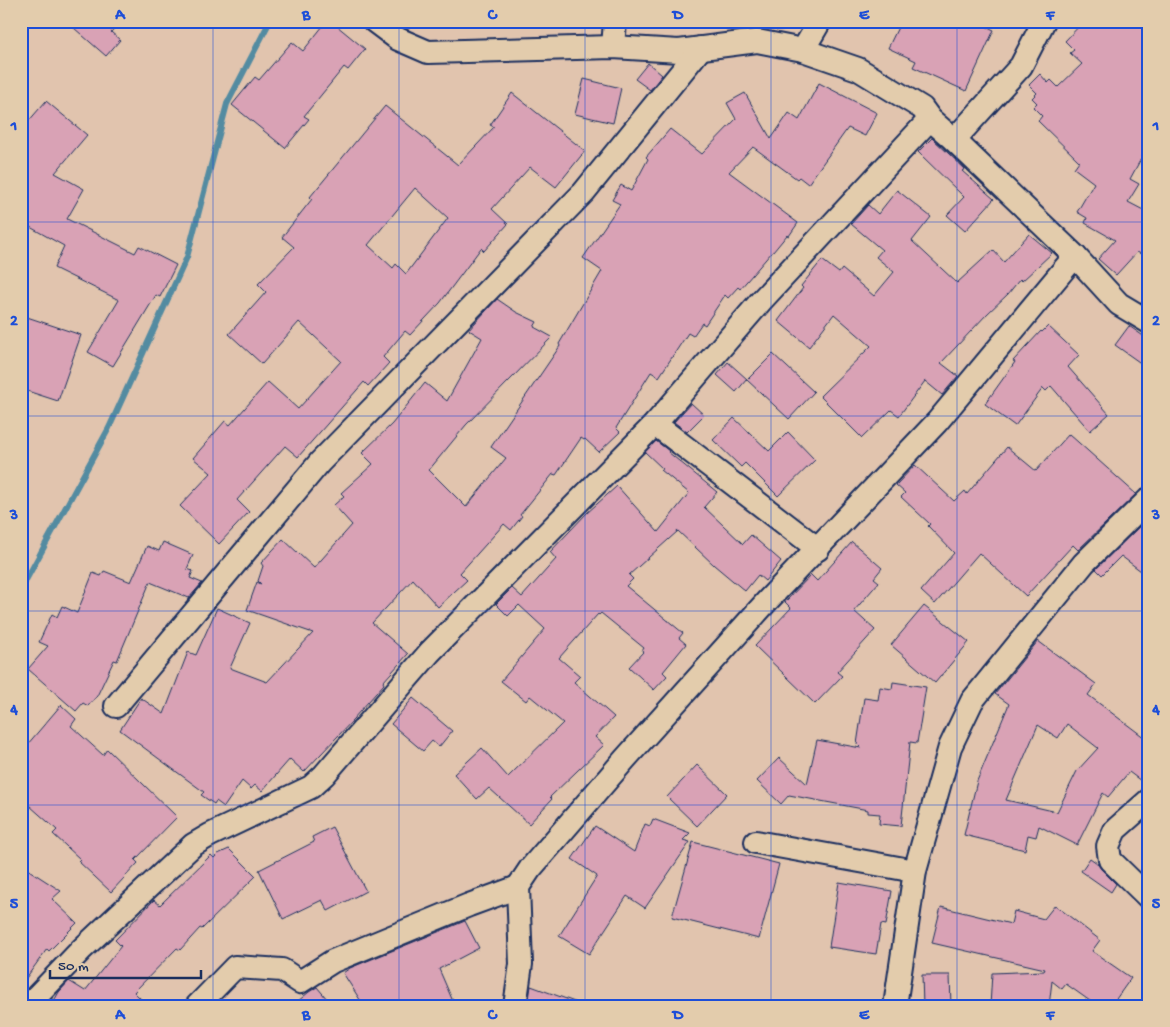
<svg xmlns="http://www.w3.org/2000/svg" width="1170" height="1027" font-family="'Gochi Hand',sans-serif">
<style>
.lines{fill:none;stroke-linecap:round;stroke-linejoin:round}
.stream{stroke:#528ba1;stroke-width:6}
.building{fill:#d9a2b5;stroke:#1b2f5e;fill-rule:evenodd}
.minor-casing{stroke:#1b2f5e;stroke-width:26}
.minor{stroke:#e3ccac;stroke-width:22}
.grid{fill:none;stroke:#1d4ed8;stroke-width:1;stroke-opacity:0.55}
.neatline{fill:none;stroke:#1d4ed8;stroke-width:2}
.grid-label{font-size:16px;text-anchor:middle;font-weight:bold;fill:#1d4ed8}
</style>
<rect width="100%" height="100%" fill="#e1c4ae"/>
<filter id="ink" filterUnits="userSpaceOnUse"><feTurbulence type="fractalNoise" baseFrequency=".02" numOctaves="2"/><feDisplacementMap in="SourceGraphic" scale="10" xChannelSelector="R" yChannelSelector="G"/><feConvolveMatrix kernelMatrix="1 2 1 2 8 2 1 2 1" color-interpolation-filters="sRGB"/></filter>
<g filter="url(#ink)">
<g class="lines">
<path class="stream" d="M21 589 109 428 187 257 227 104 270 21"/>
</g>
<g class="building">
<path d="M66 21H120L111 32 120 40 106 56Z"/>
<path d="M327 21H331L365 49 348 70 344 67 304 116 309 119 285 148 232 105 255 77 259 80 292 42 303 51Z"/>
<path d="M901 21H975L994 30 966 91 913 67 916 61 888 48Z"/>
<path d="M1084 21H1149V144L1130 179 1139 184 1128 202 1149 213V258L1137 252 1116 275 1098 259 1115 240 1085 223 1087 218 1077 212 1094 183 1074 168 1079 161 1038 121 1042 116 1033 107 1037 103 1032 98 1037 93 1029 85 1040 74 1048 83 1051 80 1058 87 1082 64 1070 53 1074 50 1065 41Z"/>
<path d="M648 63 662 75 650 90 635 79Z"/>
<path d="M584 79 621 88 613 123 575 114Z"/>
<path d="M819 83 877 113 865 136 848 128 808 184 799 177 797 179 753 147 729 172 798 223 789 236 787 235 773 252H772L740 289 738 287 728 298 725 295 705 325 702 323 693 336 688 333 659 377 651 372 616 428 620 432 599 452 585 439 584 440 581 438 556 475 553 474 520 515 522 516 511 530 504 524 460 573 467 580 454 592 438 607 413 579 372 623 408 654 383 682 384 684 353 719H354L304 772 290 759 262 791 255 785 251 789 242 781 224 807 216 801 214 804 201 795 204 792 120 730 141 698 164 714 188 652 196 655 217 608 250 623 230 668 267 682 313 633 247 610 257 582 261 584 258 581 263 566 261 563 283 539 314 568 352 525 334 505 344 496 341 493 373 464 362 453 392 424 425 383 447 401 482 338 469 330 474 324 497 299 516 312 537 322 534 327 552 337 466 425 429 470 466 507 506 458 491 447 560 346 559 344 602 271 583 258 620 204 612 200 621 185 631 191 648 159 646 157 670 129 702 154 736 119 727 103 745 93 771 139 789 113 799 120Z"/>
<path d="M512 93 585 151 556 187 530 167 492 209 508 224 484 251 481 248 440 303 410 335 405 331 383 357 389 363 368 386 364 382 298 457 285 446 237 500 249 512 219 544 180 506 211 473 193 458 225 421 230 425 268 382 298 409 341 361 299 322 262 364 229 334 266 292 258 284 294 247 282 237 312 199 310 197 385 106 458 165 494 127 490 125ZM415 188 448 218 406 274 396 264 393 268 368 245Z"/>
<path d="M46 101 87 135 55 173 84 189 67 219 135 253 139 246 176 265 160 297 156 295 113 366 88 352 119 300 54 268 64 246 21 222V130Z"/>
<path d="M932 138 965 169 962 171 994 199 965 231 947 215 964 197 918 152Z"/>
<path d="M897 190 931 217 912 241 957 283 993 250 1004 262 1029 234 1052 253 1022 281 1020 279 1008 294 987 314 941 363 958 376 942 395 925 381 899 416 891 410 862 438 820 396 871 346 834 314 809 347 778 321 803 288 801 286 822 260 839 273 842 269 874 296 894 272 876 257 882 250 851 224 868 205 878 214Z"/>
<path d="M21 315 81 335 58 401 21 389Z"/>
<path d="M1048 326 1079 355 1068 367 1109 414 1090 431 1051 386 1046 391 1043 388 1015 426 985 404 1015 362 1013 361 1041 331 1042 332Z"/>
<path d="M1129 326 1149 340V369L1115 345Z"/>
<path d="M773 354 814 392 789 419 747 380Z"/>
<path d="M728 362 747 379 736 392 717 375Z"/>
<path d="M691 403 704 415 687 432 674 422Z"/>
<path d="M734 418 769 451 788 432 815 460 778 496 745 463 741 467 713 440Z"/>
<path d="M1069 434 1136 494 1078 550 1073 545 1026 596 979 553 935 604 921 591 954 553 928 526 930 524 901 497 905 493 896 485 915 465 954 501 965 491 967 494 1007 447 1036 471Z"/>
<path d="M656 441 669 451 668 452 717 492 704 507 743 544 751 535 781 561 765 581 758 575 745 591 714 565 678 531 629 575 633 579 626 586 683 633 679 638 686 644 663 672 667 676 654 690 629 667 643 652 642 651 644 648 601 613 599 615 598 614 559 658 580 676 574 682 614 717 595 737 604 745 550 797 552 799 529 824 489 788 477 799 454 774 482 748 508 777 563 723 530 696 526 701 501 681 545 629 519 605 508 616 496 604 512 588 522 597 556 559 550 552 587 513 617 486 658 532 689 493 661 470 663 469 645 452Z"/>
<path d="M1147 519 1149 520V577L1121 556 1102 575 1096 569Z"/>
<path d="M163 542 193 555 187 569 193 571 190 578 202 583 189 598 150 582 117 661 114 660 97 696 88 706 83 703 76 711 28 669 48 646 39 642 52 614 57 617 62 606 77 613 93 573 101 576 104 571 131 582 147 546 159 551Z"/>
<path d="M852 542 882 568 874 578 879 582 854 611 875 630 837 672 842 676 815 704 755 646 791 608 785 602 811 575 817 581Z"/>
<path d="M924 606 969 642 935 683 891 645Z"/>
<path d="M1038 641 1096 684 1088 695 1149 741V787L1129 772 1108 797 1103 793 1077 845 1039 826 1036 837 1028 835 1025 850 964 835 977 781 1009 704 995 694ZM1067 724 1098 748 1077 771 1057 812 1006 800 1038 725 1058 738Z"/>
<path d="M893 682 926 687 917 743 910 742 901 826 879 824 880 814 868 813V810L789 795 781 804 757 781 779 758 807 784 817 740 861 748 857 744 864 698 878 700 880 687 892 689Z"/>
<path d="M413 698 452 731 439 747 432 741 423 751 391 724Z"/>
<path d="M61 705 76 719 71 726 103 755 107 749 177 817 135 860 138 863 111 892 78 861 80 859 53 834 57 830 21 798V752Z"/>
<path d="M697 765 727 794 697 826 667 797Z"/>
<path d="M653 819 690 833 683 840 690 842 645 908 627 896 589 954 559 936 597 876 572 859 595 826 634 852 645 824 650 826Z"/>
<path d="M332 827 366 891 328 911 322 900 283 919 259 870 314 842 312 837Z"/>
<path d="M693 842 779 864 759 939 672 917Z"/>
<path d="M229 849 256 876 202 929 200 928 180 950 177 948 134 992 148 1006H51L59 992 69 981 85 991 121 946 115 940 154 900 160 905 211 855 214 858 218 854Z"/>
<path d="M1090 858 1097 863 1101 869 1116 884 1111 892 1081 871Z"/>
<path d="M21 865 61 891 52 899 77 923 49 951 47 949 21 985Z"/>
<path d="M839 882 892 891 886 925 881 924 876 954 829 947Z"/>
<path d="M1055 905 1100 940 1092 951 1131 978 1111 1006H1097L1066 984 1062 989 1052 981 1049 1006H990L992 973 1044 971 1045 969 932 943 941 907 1011 924 1014 911 1044 919Z"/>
<path d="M465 921 479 948 439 969 455 1006H364L343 973 350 968Z"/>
<path d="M922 975H950L951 1006H923Z"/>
<path d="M531 986 580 1004 579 1006H528Z"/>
<path d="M317 987 333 1006H292L309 992Z"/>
</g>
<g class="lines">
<defs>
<g id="minor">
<path d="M374 21 398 39 428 52 613 47 679 51 757 41 803 50 858 69 922 108 930 119 954 140 1075 256 1119 304 1149 322"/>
<path d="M613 47 615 21"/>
<path d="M803 50 820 21"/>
<path d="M954 140 1021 66 1044 21"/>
<path d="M655 424 818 549"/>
<path d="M116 706 320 462 584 192 701 48"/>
<path d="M1149 800 1115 830 1108 846 1110 860 1149 898"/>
<path d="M756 842 915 871"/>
<path d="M30 1006 36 997 82 949 193 845 210 835 311 787 324 775 430 652 655 424 761 301 930 119"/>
<path d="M197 1006 235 967 282 970 300 982 333 961 469 905 518 887"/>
<path d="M515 1006 521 964 518 887 530 869 625 759 768 600 937 422 1075 256"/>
<path d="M895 1006 915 871 950 747 972 701 1084 563 1149 499"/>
</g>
</defs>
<use href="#minor" class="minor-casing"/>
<use href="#minor" class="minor"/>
</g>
</g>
<path class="grid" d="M213 21V1006M399 21V1006M585 21V1006M771 21V1006M957 21V1006M21 222H1149M21 416H1149M21 611H1149M21 805H1149"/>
<rect width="1170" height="1027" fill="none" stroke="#e3ccac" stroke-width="55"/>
<path d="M50 970v8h151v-8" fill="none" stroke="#1b2f5e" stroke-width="2.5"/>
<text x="58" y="970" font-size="15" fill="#1b2f5e" stroke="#e3ccac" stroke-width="4" paint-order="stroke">50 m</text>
<rect x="28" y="28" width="1114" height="972" class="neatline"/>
<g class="grid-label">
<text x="120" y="19">A</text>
<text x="306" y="19">B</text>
<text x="492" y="19">C</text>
<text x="678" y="19">D</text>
<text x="864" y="19">E</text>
<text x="1050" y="19">F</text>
<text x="14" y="130">1</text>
<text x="1156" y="130">1</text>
<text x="14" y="325">2</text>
<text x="1156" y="325">2</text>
<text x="14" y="519">3</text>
<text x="1156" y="519">3</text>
<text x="14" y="714">4</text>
<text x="1156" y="714">4</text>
<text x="14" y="908">5</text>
<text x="1156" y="908">5</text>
<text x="120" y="1019">A</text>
<text x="306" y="1019">B</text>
<text x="492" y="1019">C</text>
<text x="678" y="1019">D</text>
<text x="864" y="1019">E</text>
<text x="1050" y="1019">F</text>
</g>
</svg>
